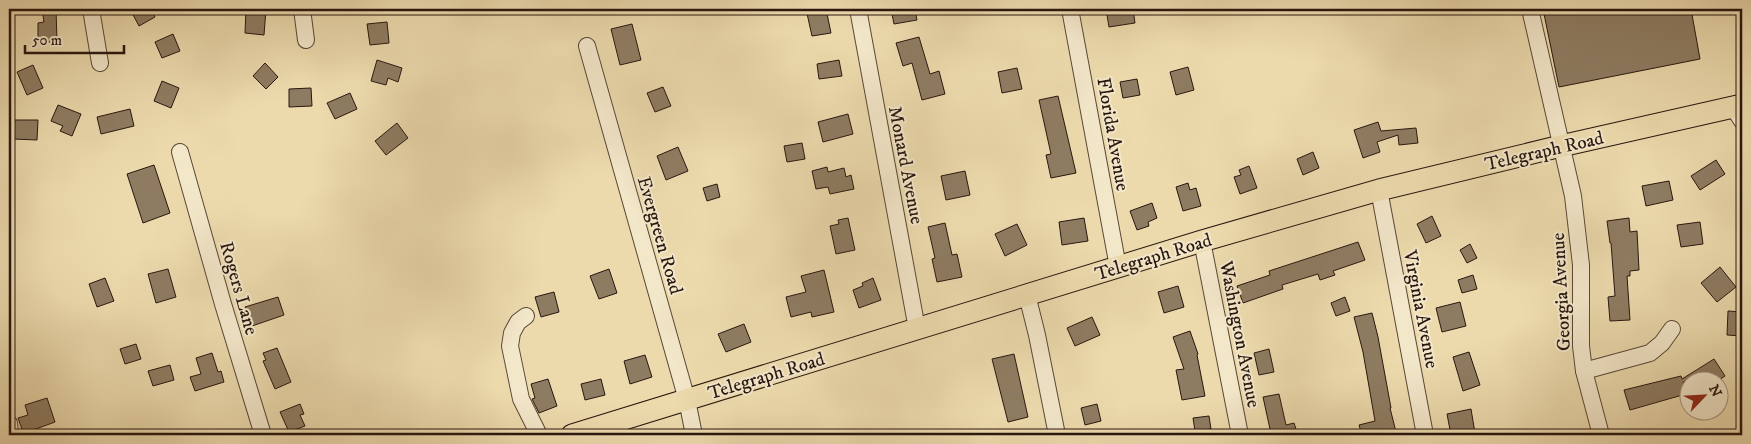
<svg xmlns="http://www.w3.org/2000/svg" width="1751" height="444" font-family="'IM FELL DW Pica',serif">
<style>
.building{fill:#8e7c62;stroke:#281710}
.lines{fill:none;stroke-linecap:round;stroke-linejoin:round}
.minor-casing{stroke:#594837;stroke-width:18}
.major-casing{stroke:#281710;stroke-width:23}
.minor{stroke:#f3e7ca;stroke-width:16}
.major{stroke:#ecdaad;stroke-width:21}
.labels{text-anchor:middle;stroke-width:4;stroke-linejoin:round;paint-order:stroke}
.street-label{font-size:19px;fill:#281710;stroke:#f3e7ca}
</style>
<rect width="100%" height="100%" fill="#ecdaad"/>
<filter id="stains"><feTurbulence type="fractalNoise" baseFrequency=".004" numOctaves="4"/><feColorMatrix values="0 0 0 0 .2 0 0 0 0 .09 0 0 0 0 .02 0 0 0 .5 -.17"/></filter>
<radialGradient id="worn" r=".72"><stop offset=".6" stop-color="#630" stop-opacity="0"/><stop offset="1" stop-color="#630" stop-opacity=".3"/></radialGradient>
<g class="building">
<path d="M42 9H56L57 42H38V23L44 22Z"/>
<path d="M130 9H151L155 17 139 26Z"/>
<path d="M246 9H266L264 35 245 33Z"/>
<path d="M806 9H826L831 33 812 36Z"/>
<path d="M891 9H915L917 20 894 24Z"/>
<path d="M1106 9H1133L1135 23 1109 27Z"/>
<path d="M1543 9H1691L1700 59 1559 87Z"/>
<path d="M387 22 389 43 370 45 367 24Z"/>
<path d="M632 24 641 60 620 65 611 29Z"/>
<path d="M173 34 180 51 162 58 155 42Z"/>
<path d="M919 37 930 74 939 71 945 94 922 100 912 63 903 66 896 43Z"/>
<path d="M377 60 402 68 398 82 388 78 386 85 371 81Z"/>
<path d="M839 60 842 76 819 79 817 64Z"/>
<path d="M265 63 278 77 266 89 253 76Z"/>
<path d="M33 65 43 88 27 95 17 72Z"/>
<path d="M1188 67 1194 90 1176 95 1170 72Z"/>
<path d="M1017 68 1022 89 1002 93 998 72Z"/>
<path d="M1137 79 1140 95 1123 98 1120 82Z"/>
<path d="M162 81 179 88 171 108 154 101Z"/>
<path d="M663 87 671 106 655 112 647 93Z"/>
<path d="M311 88 312 106 289 107V89Z"/>
<path d="M350 93 357 109 335 119 327 103Z"/>
<path d="M1058 96 1076 173 1051 178 1046 155 1051 154 1039 100Z"/>
<path d="M58 105 81 114 72 136 60 131 63 126 51 121Z"/>
<path d="M130 109 134 126 101 134 97 117Z"/>
<path d="M848 114 853 134 823 142 818 122Z"/>
<path d="M13 120H38L37 140 13 139Z"/>
<path d="M1378 122 1381 131 1416 128 1418 143 1399 145 1398 135 1377 142 1380 152 1363 158 1354 130Z"/>
<path d="M397 123 408 138 386 155 375 141Z"/>
<path d="M802 143 805 159 787 162 784 146Z"/>
<path d="M678 147 688 171 666 180 657 156Z"/>
<path d="M1313 152 1319 168 1303 175 1297 159Z"/>
<path d="M1716 160 1725 174 1700 190 1691 176Z"/>
<path d="M154 165 170 213 143 223 127 174Z"/>
<path d="M1249 166 1257 188 1240 194 1234 177 1241 175 1239 170Z"/>
<path d="M827 167 828 172 844 168 846 177 851 175 854 189 830 194 828 187 816 189 812 171Z"/>
<path d="M965 171 970 195 946 200 941 176Z"/>
<path d="M1669 181 1673 200 1646 206 1642 186Z"/>
<path d="M1188 183 1190 190 1196 188 1201 206 1183 211 1176 187Z"/>
<path d="M717 184 720 197 707 201 703 188Z"/>
<path d="M1152 203 1157 218 1148 222 1149 226 1137 230 1130 211Z"/>
<path d="M1432 216 1441 236 1426 243 1417 224Z"/>
<path d="M848 218 855 250 836 254 830 226 839 224 838 220Z"/>
<path d="M1084 218 1088 241 1062 245 1059 222Z"/>
<path d="M1629 218 1630 232 1637 231 1639 270 1630 271V276H1627L1630 320 1610 321 1608 297 1615 296 1611 243H1610L1607 221Z"/>
<path d="M1700 222 1703 244 1681 247 1677 225Z"/>
<path d="M945 223 952 255 957 254 962 277 937 282 932 259 935 258 928 227Z"/>
<path d="M1017 224 1027 245 1005 256 995 234Z"/>
<path d="M1358 242 1365 260 1333 271 1335 275 1320 280 1318 274 1282 285 1283 289 1243 303 1237 286 1270 275 1269 271Z"/>
<path d="M1470 244 1477 258 1467 263 1460 250Z"/>
<path d="M1720 267 1736 287 1717 302 1701 283Z"/>
<path d="M168 269 176 297 156 303 148 274Z"/>
<path d="M609 269 617 293 599 299 590 276Z"/>
<path d="M824 270 834 312 812 317 811 312 791 317 786 297 806 292 801 276Z"/>
<path d="M1473 275 1477 289 1462 293 1458 280Z"/>
<path d="M105 278 114 301 97 307 89 284Z"/>
<path d="M873 278 881 300 859 308 853 290 863 286 862 283Z"/>
<path d="M1178 286 1184 307 1164 313 1158 292Z"/>
<path d="M554 292 559 312 541 317 535 297Z"/>
<path d="M278 297 284 315 252 326 245 307Z"/>
<path d="M1345 297 1350 311 1336 316 1331 303Z"/>
<path d="M1460 302 1466 326 1442 332 1436 308Z"/>
<path d="M1728 311 1742 312V336L1727 335Z"/>
<path d="M1372 313 1378 337 1391 408H1390L1396 432 1383 435H1362L1359 425 1375 421 1363 352 1354 317Z"/>
<path d="M1092 317 1100 335 1075 346 1067 328Z"/>
<path d="M744 324 751 342 726 352 718 334Z"/>
<path d="M1190 331 1198 354 1197 355 1205 396 1182 400 1176 370 1184 369 1173 337Z"/>
<path d="M136 344 141 359 125 364 120 349Z"/>
<path d="M277 348 291 382 275 389 263 361 266 360 263 353Z"/>
<path d="M1269 349 1274 372 1259 375 1254 353Z"/>
<path d="M1469 352 1480 385 1463 391 1453 357Z"/>
<path d="M212 353 218 372 221 371 224 382 195 391 190 377 201 374 196 358Z"/>
<path d="M1014 354 1028 417 1008 422 992 359Z"/>
<path d="M645 355 652 377 630 384 624 361Z"/>
<path d="M1714 359 1725 376 1716 382H1683L1686 394 1630 410 1624 390 1681 376 1682 379Z"/>
<path d="M170 365 174 380 153 386 148 371Z"/>
<path d="M548 379 557 406 539 413 532 399 535 398 531 384Z"/>
<path d="M601 379 605 395 585 400 581 384Z"/>
<path d="M1279 394 1286 425 1294 423 1298 435H1261V432L1270 429 1263 397Z"/>
<path d="M47 398 55 422 33 430 35 435H24L18 418 28 415 25 405Z"/>
<path d="M300 404 304 414 300 415 305 426 289 432 280 412Z"/>
<path d="M1097 404 1101 421 1085 425 1081 408Z"/>
<path d="M1471 409 1475 433 1451 435 1447 414Z"/>
<path d="M1209 416 1211 429 1195 431 1193 418Z"/>
</g>
<g class="lines">
<defs>
<g id="minor">
<path d="M91 9 100 63"/>
<path d="M302 9 306 40"/>
<path d="M858 9 917 329"/>
<path d="M1070 9 1118 267"/>
<path d="M1530 9 1573 196 1581 265V346L1584 371 1601 435"/>
<path d="M587 46 687 400 694 435"/>
<path d="M1733 107 1742 121"/>
<path d="M180 152 223 304 263 435"/>
<path d="M1379 190 1425 435"/>
<path d="M1202 241 1240 435"/>
<path d="M1027 295 1037 335 1057 435"/>
<path d="M526 316 518 322 512 333 510 346 521 399 539 435"/>
<path d="M1584 371 1650 353 1662 343 1672 329"/>
<path d="M9 423 10 435"/>
</g>
<path id="major" d="M572 435 1202 241 1379 190 1561 146 1742 105"/>
</defs>
<use href="#minor" class="minor-casing"/>
<use href="#major" class="major-casing"/>
<use href="#minor" class="minor"/>
<use href="#major" class="major"/>
</g>
<g class="labels">
<g class="street-label">
<text transform="translate(1114 134) rotate(80)" y="7">Florida Avenue</text>
<text transform="translate(1544 150) rotate(-13)" y="7">Telegraph Road</text>
<text transform="translate(907 165) rotate(79)" y="7">Monard Avenue</text>
<text transform="translate(661 235) rotate(74)" y="7">Evergreen Road</text>
<text transform="translate(1153 256) rotate(-17)" y="7">Telegraph Road</text>
<text transform="translate(240 288) rotate(74)" y="7">Rogers Lane</text>
<text transform="translate(1560 292) rotate(-93)" y="7">Georgia Avenue</text>
<text transform="translate(1422 309) rotate(79)" y="7">Virginia Avenue</text>
<text transform="translate(1241 334) rotate(79)" y="7">Washington Avenue</text>
<text transform="translate(766 375) rotate(-17)" y="7">Telegraph Road</text>
</g>
</g>
<rect width="1751" height="444" fill="none" stroke="#ecdaad" stroke-width="30"/>
<rect x="10" y="10" width="1731" height="424" fill="none" stroke="#281710" stroke-width="2.5"/>
<rect x="15" y="15" width="1721" height="414" fill="none" stroke="#281710"/>
<g transform="translate(1704 396) rotate(65)"><circle r="24" fill="#f3e7ca" stroke="#a29480"/>
<path d="M0-4L9 19L0 12L-9 19Z" fill="#8f2418"/>
<text y="-8" font-size="14" font-weight="bold" text-anchor="middle" fill="#281710">N</text>
</g>
<path d="M25 45v8h99v-8" fill="none" stroke="#281710" stroke-width="2.5"/>
<text x="32" y="45" font-size="15" fill="#281710" stroke="#f3e7ca" stroke-width="4" paint-order="stroke">50 m</text>
<rect width="100%" height="100%" filter="url(#stains)"/>
<rect width="100%" height="100%" fill="url(#worn)"/>
</svg>
